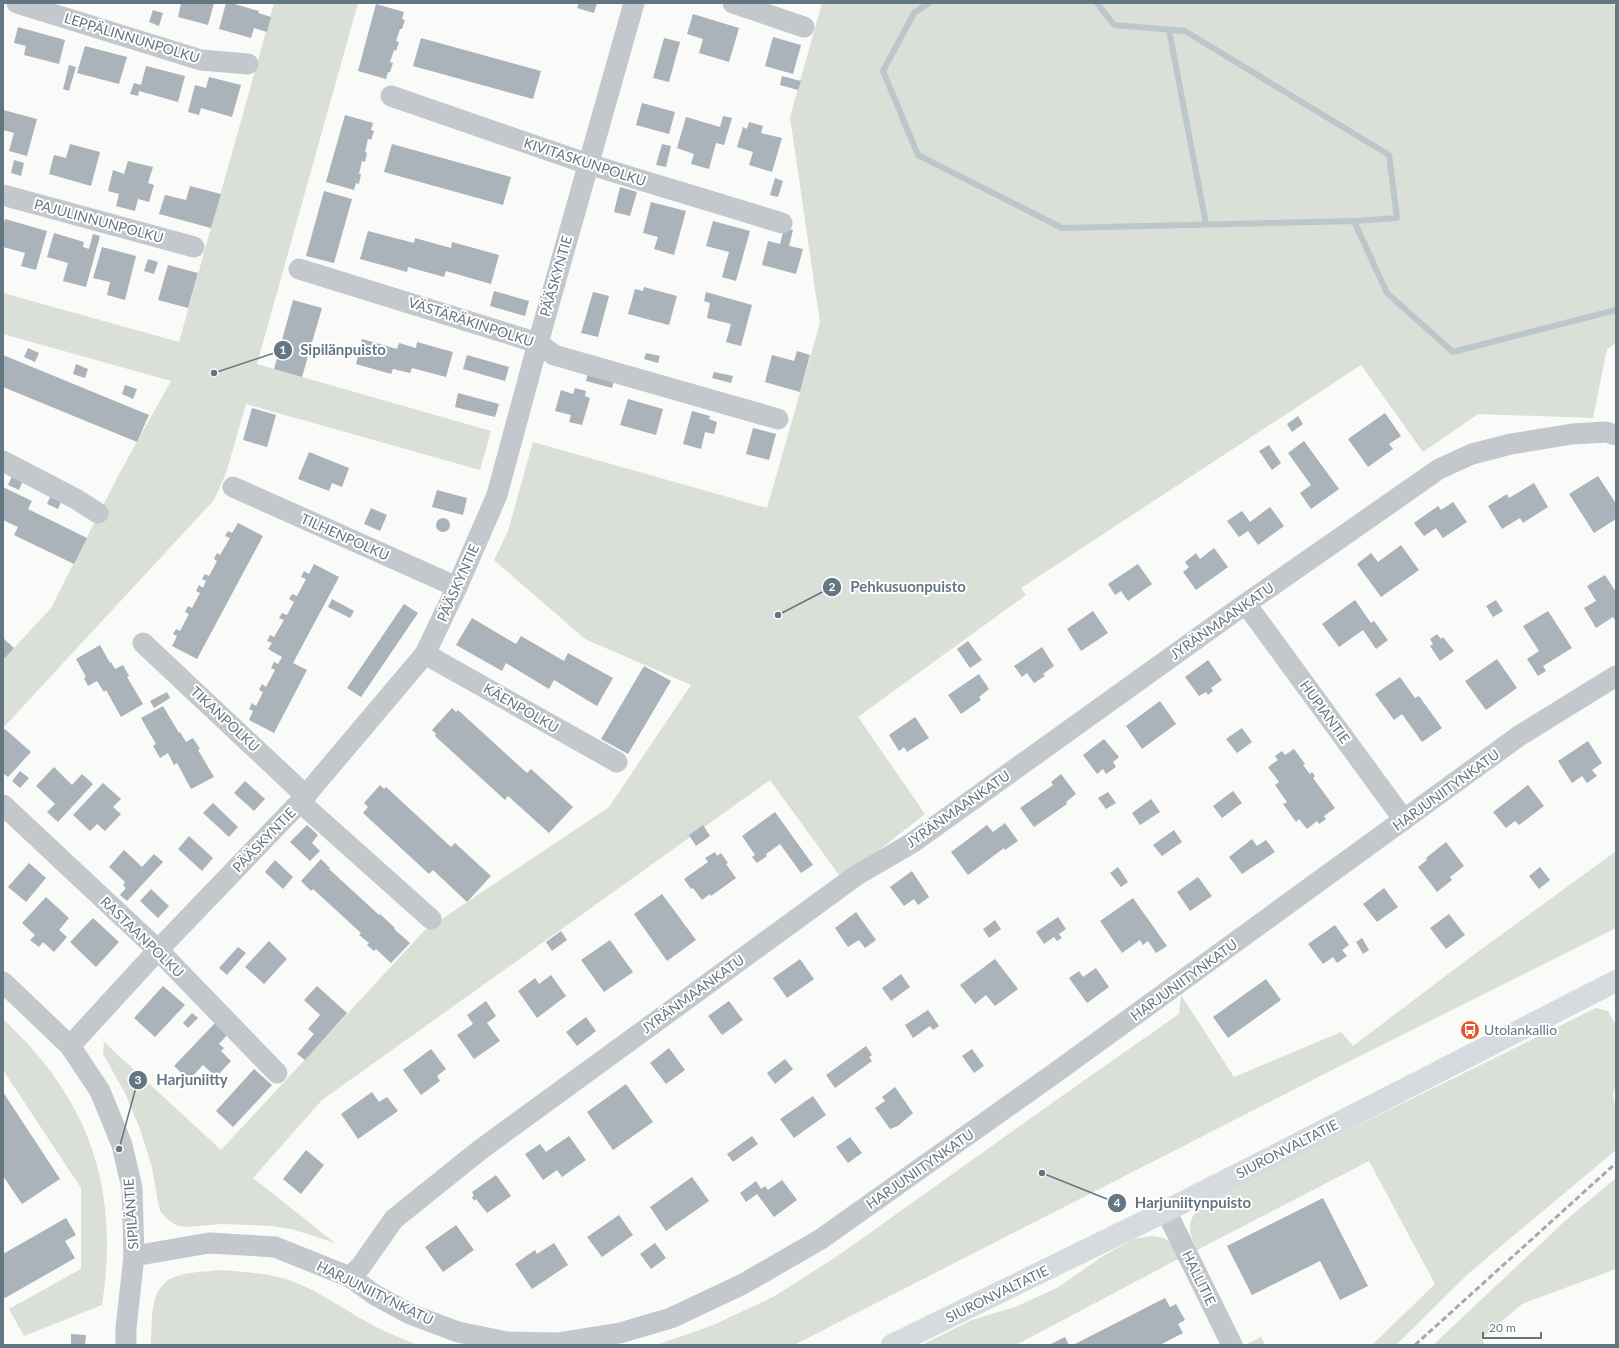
<svg xmlns="http://www.w3.org/2000/svg" width="1619" height="1348" font-family="Lato,sans-serif">
<style>
.green{fill:#dadfd7}
.lines{fill:none;stroke-linecap:round;stroke-linejoin:round}
.stream{stroke:#bbc7cb;stroke-width:6}
.building{fill:#aab3b9}
.minor{stroke:#c3c8cc;stroke-width:21}
.major{stroke:#d6dbdf;stroke-width:22}
.rail{stroke:#a2aab0;stroke-width:3;stroke-dasharray:6 3;stroke-linecap:butt}
.labels{text-anchor:middle;stroke-width:4;stroke-linejoin:round;paint-order:stroke}
.street-label{font-size:14px;fill:#657683;stroke:#fff}
.poi-label{font-size:14px;fill:#657683;stroke:#fff;text-anchor:start}
.leader{fill:none;stroke:#657683;stroke-width:1.5}
.callout-dot{fill:#657683;stroke:#fff;stroke-width:1.5}
.mark-label{font-size:12px;text-anchor:middle;font-weight:bold;fill:#fff}
.callout-label{font-size:15px;text-anchor:middle;font-weight:bold;fill:#657683;stroke:#fff;stroke-width:4;stroke-linejoin:round;paint-order:stroke}
</style>
<rect width="100%" height="100%" fill="#fafaf8"/>
<g class="green">
<path d="M274 3H358L257 364 491 431 480 470 246 404 226 473 214 500 3 728V660L51 608 119 474 171 381 3 334V293L179 342Z"/>
<path d="M822 3H1612L1616 8V343L1607 349 1593 418 1478 414 1423 452 1361 365 1021 588 1026 595 858 717 925 814 842 879 770 780 322 1100 253 1178 335 1243 295 1230 273 1226 222 1224 188 1227 178 1226 168 1220 160 1211 158 1202 152 1167 140 1129 125 1093 103 1054 104 1042 221 1150 424 931 609 807 691 685 585 639 494 560 508 531 533 442 767 508 820 323 790 117Z"/>
<path d="M1616 851V928L1336 1068 794 1345H656L711 1326 773 1297 839 1255 1069 1091 1179 1014 1181 995 1234 1077 1341 1032 1353 1046 1468 959Z"/>
<path d="M1596 1008 1608 1011 1616 1025V1084L1613 1094 1616 1112V1150L1469 1273 1396 1345H1372L1435 1284 1369 1161 1197 1250C1186 1226 1187 1221 1205 1201Z"/>
<path d="M3 1019C90 1100 120 1188 102 1305L24 1336 9 1309 81 1269V1188L3 1070Z"/>
<path d="M1616 1178V1269L1522 1304 1482 1338 1485 1345H1433L1565 1221Z"/>
<path d="M1151 1236C1169 1237 1172 1242 1180 1258L1016 1345H922L972 1320 1015 1307 1057 1288 1103 1256 1134 1239Z"/>
<path d="M222 1270C243 1272 265 1273 286 1279 316 1289 340 1307 367 1322 383 1331 400 1338 417 1345H151C152 1325 149 1290 170 1279 185 1271 206 1272 222 1270Z"/>
<path d="M1261 1337 1265 1345H1245Z"/>
</g>
<g class="lines">
<g class="stream">
<path d="M929 3 914 13 883 71 918 155 1062 228 1354 221 1387 293 1453 352 1616 310"/>
<path d="M1097 3 1114 25 1185 31 1389 155 1397 218 1354 221"/>
<path d="M1169 30 1206 224"/>
</g>
</g>
<g class="building">
<path d="M181 3H214L208 25 178 17Z"/>
<path d="M226 3H231L259 11 258 13 271 17 267 32 254 28 251 38 219 29Z"/>
<path d="M579 3H597L594 13 577 8Z"/>
<path d="M376 4 404 12 402 19 405 20 402 29H400L396 41 399 42 396 51 394 50 390 62 393 63 390 72H388L386 79 358 71Z"/>
<path d="M153 10 163 13 159 26 149 22Z"/>
<path d="M693 14 739 28 729 62 699 53 703 39 687 34Z"/>
<path d="M18 27 65 40 59 64 24 55 26 46 14 43Z"/>
<path d="M773 37 801 45 793 74 765 66Z"/>
<path d="M421 38 541 71 533 99 413 66Z"/>
<path d="M664 38 680 42 669 82 653 78Z"/>
<path d="M85 46 127 57 119 84 77 73Z"/>
<path d="M69 65 76 67 69 91 63 89Z"/>
<path d="M146 66 185 76 178 102 139 91 138 96 130 94 134 83 141 85Z"/>
<path d="M782 76 801 81 798 90 780 85Z"/>
<path d="M209 77 241 85 232 117 201 108 199 115 188 112 195 85 206 88Z"/>
<path d="M642 103 675 112 669 134 636 125Z"/>
<path d="M3 110 37 119 27 156 9 151 14 133 3 130Z"/>
<path d="M345 115 373 123 371 130 374 131 371 140 368 139 365 152 367 153 365 162 362 161 359 174H361L359 184 356 183 354 190 326 182Z"/>
<path d="M723 116 732 118 724 145 716 143 709 169 691 164 694 154 677 148 686 117 720 127Z"/>
<path d="M749 122 763 126 761 133 782 138 772 172 749 165 753 152 737 147 743 127 747 129Z"/>
<path d="M70 144 100 152 91 186 49 174 54 155 66 158Z"/>
<path d="M392 144 511 177 503 205 384 172Z"/>
<path d="M662 144 671 146 666 167 656 165Z"/>
<path d="M14 160 24 163 21 176 11 173Z"/>
<path d="M128 161 153 167 148 183 154 185 149 202 138 199 135 211 116 206 119 194 108 191 113 170 124 174Z"/>
<path d="M775 178 783 181 778 197 770 195Z"/>
<path d="M190 186 221 194 211 228 159 214 165 195 186 200Z"/>
<path d="M620 187 637 192 630 216 614 212Z"/>
<path d="M324 191 352 199 334 263 306 256Z"/>
<path d="M651 202 686 211 674 255 654 249 658 237 643 233Z"/>
<path d="M5 219 47 231 36 270 21 266 25 253 3 247V227Z"/>
<path d="M713 221 750 231 736 281 722 277 729 252 706 246Z"/>
<path d="M784 228 793 230 789 246 803 249 796 274 762 265 768 241 780 244Z"/>
<path d="M368 231 414 243 415 238 451 248 452 242 499 255 491 284 446 271 444 277 408 267 407 272 360 259Z"/>
<path d="M54 233 84 242 83 247 89 249 93 234 100 236 86 287 63 281 68 263 47 257Z"/>
<path d="M102 247 136 256 125 300 107 295 110 282 93 278Z"/>
<path d="M148 259 158 262 154 274 144 271Z"/>
<path d="M168 265 198 273 188 308 158 300Z"/>
<path d="M644 287 677 296 669 325 628 314 635 289 643 291Z"/>
<path d="M494 291 529 301 525 316 490 306Z"/>
<path d="M593 292 609 296 598 337 581 333Z"/>
<path d="M706 292 752 305 741 346 726 342 731 324 707 318 710 303 704 301Z"/>
<path d="M293 300 322 308 302 377 274 369Z"/>
<path d="M362 339 397 349 399 343 416 348 417 342 453 352 446 377 412 368 410 373 393 369 391 374 356 364Z"/>
<path d="M28 348 39 353 35 362 24 357Z"/>
<path d="M797 351 810 355 800 392 765 382 772 355 794 361Z"/>
<path d="M646 353 660 356 658 363 644 359Z"/>
<path d="M3 355 149 415 137 442 3 387Z"/>
<path d="M467 355 509 367 505 381 463 369Z"/>
<path d="M76 364 88 369 85 378 73 374Z"/>
<path d="M714 372 733 376 731 383 712 378Z"/>
<path d="M588 373 614 380 612 388 586 381Z"/>
<path d="M125 385 137 389 133 399 122 394Z"/>
<path d="M575 388 586 391 585 396 590 398 582 425 569 422 571 415 555 411 561 390 573 394Z"/>
<path d="M458 393 499 404 495 417 455 407Z"/>
<path d="M628 399 663 409 656 435 620 425Z"/>
<path d="M252 408 276 415 267 447 243 440Z"/>
<path d="M692 411 710 416 709 419 717 422 714 434 705 432 701 449 683 444Z"/>
<path d="M1385 413 1401 436 1389 444 1393 449 1368 467 1348 439Z"/>
<path d="M1298 416 1303 424 1292 432 1287 424Z"/>
<path d="M753 428 776 434 769 460 746 454Z"/>
<path d="M1304 441 1339 489 1311 509 1300 493 1311 485 1288 453Z"/>
<path d="M1269 445 1281 463 1272 470 1259 451Z"/>
<path d="M309 452 349 468 342 487 332 483 329 491 298 479Z"/>
<path d="M12 476 23 481 19 490 8 485Z"/>
<path d="M1598 476 1615 502 1616 501V519L1594 533 1569 494Z"/>
<path d="M1534 483 1548 507 1523 523 1520 518 1502 529 1488 506 1507 494 1509 498Z"/>
<path d="M3 487 32 501 28 509 87 538 74 564 14 535 18 527 3 520Z"/>
<path d="M437 490 467 498 463 515 432 507Z"/>
<path d="M51 495 62 500 58 509 47 504Z"/>
<path d="M1453 502 1467 522 1443 538 1436 528 1424 536 1414 523 1438 506 1441 510Z"/>
<path d="M1270 507 1284 526 1258 545 1248 531 1239 537 1227 521 1242 511 1250 522Z"/>
<path d="M371 508 387 515 380 531 364 524Z"/>
<circle cx="443" cy="525" r="7"/>
<path d="M238 523 263 536 197 659 172 646 177 636 173 634 176 629 180 631 189 614 185 612 188 606 192 608 200 593 196 591 199 585 203 588 206 581 202 579 205 574 209 576 217 561 214 559 217 553 220 555 230 538 225 536 228 531 232 533Z"/>
<path d="M1401 545 1419 570 1381 597 1357 564 1371 553 1378 562Z"/>
<path d="M1214 548 1228 567 1196 590 1183 572 1189 567 1185 562 1196 553 1200 559Z"/>
<path d="M314 564 339 577 293 663 307 670 274 733 249 720 253 711 249 709 252 703 256 706 263 692 259 690 262 684 266 687 275 670 271 668 274 662 278 664 282 657 268 649 272 643 267 641 270 635 274 637 284 620 279 618 282 613 287 615 294 602 289 599 292 594 297 596 306 579 301 577 304 571 309 574Z"/>
<path d="M1138 564 1152 584 1128 601 1121 591 1115 595 1108 584Z"/>
<path d="M1605 575 1616 592V622L1613 617 1596 628 1584 608 1596 601 1587 586Z"/>
<path d="M332 599 354 611 350 618 328 607Z"/>
<path d="M1355 600 1371 623 1374 621 1388 640 1376 649 1363 630 1339 647 1322 624Z"/>
<path d="M1496 600 1503 611 1493 617 1486 606Z"/>
<path d="M404 604 418 613 361 697 347 688Z"/>
<path d="M1093 611 1108 633 1081 651 1067 629Z"/>
<path d="M1548 611 1572 648 1543 666 1546 671 1538 676 1527 659 1539 651 1523 626Z"/>
<path d="M472 618 516 644 521 636 564 661 568 653 613 678 597 706 554 680 549 689 506 663 502 671 456 645Z"/>
<path d="M1437 634 1441 639 1443 637 1454 651 1440 661 1430 646 1433 644 1430 639Z"/>
<path d="M3 638 14 648 3 660Z"/>
<path d="M968 641 982 660 970 668 957 649Z"/>
<path d="M100 645 110 663 111 662 115 669 123 665 129 676 127 677 143 704 121 717 106 690 104 692 97 681 88 686 84 678 86 677 76 659Z"/>
<path d="M1042 647 1054 666 1043 674 1045 676 1034 683 1027 673 1022 677 1014 666Z"/>
<path d="M1497 659 1517 688 1486 710 1465 681Z"/>
<path d="M1208 660 1222 680 1211 688 1213 691 1208 695 1206 692 1199 696 1185 677Z"/>
<path d="M644 666 671 681 628 754 601 739Z"/>
<path d="M979 674 989 689 979 697 981 700 961 714 948 695Z"/>
<path d="M1400 677 1415 698 1419 696 1442 728 1422 742 1402 714 1394 720 1375 694Z"/>
<path d="M167 692 170 698 154 708 150 701Z"/>
<path d="M1160 701 1176 724 1142 749 1126 726Z"/>
<path d="M163 706 179 733 180 732 186 742 193 738 200 749 198 750 214 777 191 789 177 763 174 765 168 753 160 758 153 746 156 744 141 718Z"/>
<path d="M452 708 456 712 458 710 527 773 531 769 573 807 549 833 508 796 505 800 435 736 436 734 432 730Z"/>
<path d="M915 717 929 738 907 752 904 747 899 751 889 735Z"/>
<path d="M1242 728 1252 742 1237 753 1226 739Z"/>
<path d="M5 729 31 752 8 777 3 773V732Z"/>
<path d="M1104 739 1119 757 1113 762 1116 767 1106 774 1103 769 1097 774 1083 755Z"/>
<path d="M1588 741 1602 763 1592 770 1597 776 1587 783 1582 776 1572 783 1558 761Z"/>
<path d="M1294 749 1305 764 1303 765 1310 774 1312 772 1315 776 1313 778 1335 808 1324 816 1326 819 1319 824 1317 821 1307 829 1299 819 1296 822 1283 804 1287 802 1275 785 1279 782 1268 767 1278 760 1275 756 1282 751 1285 755Z"/>
<path d="M54 767 72 785 82 774 93 784 58 822 47 812 55 804 36 786Z"/>
<path d="M20 771 29 778 20 788 12 781Z"/>
<path d="M1061 774 1076 794 1066 802 1067 804 1034 827 1020 808 1053 785 1051 782Z"/>
<path d="M245 781 265 799 254 811 234 793Z"/>
<path d="M103 783 121 799 113 807 121 814 105 831 97 824 90 831 73 815Z"/>
<path d="M380 785 384 789 386 787 451 847 455 843 491 876 467 902 433 870 429 874 363 813 368 807 364 803Z"/>
<path d="M1528 785 1544 806 1519 825 1515 821 1506 828 1493 812Z"/>
<path d="M1233 791 1242 803 1222 818 1213 806Z"/>
<path d="M1108 792 1116 803 1106 809 1098 798Z"/>
<path d="M1151 799 1160 812 1140 825 1132 813Z"/>
<path d="M213 803 238 827 229 837 203 813Z"/>
<path d="M775 812 813 865 801 873 780 844 766 854 767 856 757 863 752 857 755 855 742 836Z"/>
<path d="M1005 823 1018 841 1005 850 1004 848 968 875 951 852 987 825 993 832Z"/>
<path d="M307 825 318 835 312 843 320 851 310 861 290 842Z"/>
<path d="M703 825 710 836 696 846 689 835Z"/>
<path d="M1174 830 1182 842 1162 856 1153 845Z"/>
<path d="M189 836 213 858 202 871 178 849Z"/>
<path d="M1252 839 1257 846 1266 840 1275 852 1242 874 1229 857Z"/>
<path d="M1446 842 1464 866 1450 877 1452 880 1437 892 1418 867 1427 860 1426 858Z"/>
<path d="M124 850 142 867 154 854 163 862 127 901 120 895 126 888 123 885 125 882 109 867Z"/>
<path d="M715 852 717 856 721 853 728 863 726 864 736 878 711 896 710 894 702 900 693 888 691 889 684 879 708 862 705 858Z"/>
<path d="M321 859 330 868 329 869 379 915 380 914 395 928 394 929 410 943 391 963 376 949 374 951 367 945 369 943 359 935 361 933 313 889 311 891 301 881Z"/>
<path d="M275 860 293 877 283 889 265 872Z"/>
<path d="M29 863 46 878 26 902 8 887Z"/>
<path d="M1118 867 1128 882 1121 887 1110 873Z"/>
<path d="M1540 867 1550 880 1539 889 1529 876Z"/>
<path d="M912 871 929 897 918 905 914 899 904 906 890 887Z"/>
<path d="M1198 877 1212 896 1190 911 1177 892Z"/>
<path d="M1384 888 1398 907 1377 922 1363 904Z"/>
<path d="M151 889 169 906 158 918 140 901Z"/>
<path d="M662 894 696 940 667 961 634 914Z"/>
<path d="M46 897 69 918 59 930 67 937 54 952 43 942 39 947 30 940 35 935 22 923Z"/>
<path d="M1133 898 1167 946 1156 953 1148 941 1143 945 1140 940 1122 953 1100 921Z"/>
<path d="M856 912 876 940 865 948 859 940 848 947 835 928Z"/>
<path d="M1449 914 1465 935 1446 949 1430 928Z"/>
<path d="M1058 917 1066 929 1059 934 1062 938 1057 941 1054 937 1044 944 1036 932Z"/>
<path d="M93 918 119 942 96 967 70 942Z"/>
<path d="M995 920 1001 929 989 938 983 929Z"/>
<path d="M1335 925 1349 945 1342 950 1347 956 1337 963 1333 957 1323 964 1308 944Z"/>
<path d="M561 931 567 940 552 951 546 942Z"/>
<path d="M1362 938 1369 950 1363 954 1356 942Z"/>
<path d="M610 940 633 972 604 992 581 960Z"/>
<path d="M269 941 287 959 264 984 245 967Z"/>
<path d="M238 947 246 953 227 975 219 968Z"/>
<path d="M800 959 814 979 787 998 773 978Z"/>
<path d="M995 959 1018 989 995 1006 986 995 975 1004 960 985Z"/>
<path d="M1096 968 1109 987 1087 1003 1069 978 1079 971 1083 977Z"/>
<path d="M901 974 910 987 891 1001 882 988Z"/>
<path d="M551 975 566 996 537 1018 518 991 535 978 539 984Z"/>
<path d="M1266 979 1281 1000 1228 1038 1213 1017Z"/>
<path d="M163 986 185 1005 155 1037 134 1018Z"/>
<path d="M317 986 347 1013 305 1060 297 1054 314 1034 308 1029 320 1015 304 1000Z"/>
<path d="M486 1001 496 1016 487 1023 500 1041 474 1059 457 1035 473 1024 467 1015Z"/>
<path d="M729 1001 743 1020 722 1035 708 1016Z"/>
<path d="M928 1010 939 1026 933 1030 930 1026 913 1038 905 1025Z"/>
<path d="M192 1013 198 1018 188 1028 183 1023Z"/>
<path d="M586 1017 596 1031 577 1046 566 1032Z"/>
<path d="M215 1023 228 1034 219 1044 224 1048 221 1051 231 1061 216 1077 203 1065 189 1080 174 1066Z"/>
<path d="M866 1046 872 1055 869 1057 872 1061 835 1088 826 1075Z"/>
<path d="M669 1048 685 1070 666 1084 650 1063Z"/>
<path d="M431 1049 446 1069 437 1076 440 1081 421 1095 403 1070Z"/>
<path d="M972 1049 984 1066 974 1073 962 1056Z"/>
<path d="M785 1059 793 1069 775 1084 767 1073Z"/>
<path d="M254 1069 272 1085 233 1127 216 1111Z"/>
<path d="M626 1084 653 1122 613 1150 587 1112Z"/>
<path d="M895 1087 913 1113 898 1126 890 1129 875 1108 885 1101 882 1097Z"/>
<path d="M3 1092 60 1179 22 1204 3 1176Z"/>
<path d="M372 1092 379 1102 387 1097 398 1111 358 1139 341 1114Z"/>
<path d="M813 1096 826 1115 794 1138 780 1119Z"/>
<path d="M569 1136 586 1160 562 1177 557 1170 543 1180 525 1154 540 1144 546 1152Z"/>
<path d="M752 1136 758 1144 733 1162 727 1154Z"/>
<path d="M850 1137 862 1153 848 1163 836 1147Z"/>
<path d="M306 1150 324 1165 301 1194 283 1179Z"/>
<path d="M496 1175 511 1196 487 1213 476 1199 474 1201 472 1197 474 1196 472 1192Z"/>
<path d="M692 1177 709 1201 666 1231 650 1207Z"/>
<path d="M782 1180 797 1200 774 1217 757 1194 746 1202 740 1193 756 1181 761 1189 765 1186 768 1190Z"/>
<path d="M1323 1198 1368 1286 1340 1300 1320 1261 1252 1295 1227 1246Z"/>
<path d="M619 1215 633 1235 602 1257 587 1237Z"/>
<path d="M66 1218 76 1235 65 1241 75 1258 5 1298 3 1295V1254Z"/>
<path d="M456 1225 474 1250 443 1272 425 1247Z"/>
<path d="M554 1243 568 1265 532 1289 515 1264 535 1250 537 1254Z"/>
<path d="M655 1243 666 1258 651 1269 640 1254Z"/>
<path d="M1165 1298 1170 1307 1176 1304 1185 1320 1178 1324 1183 1333 1160 1345H1073Z"/>
<path d="M71 1334 86 1335 85 1345H71Z"/>
<path d="M1065 1337 1069 1345H1049Z"/>
</g>
<g class="lines">
<g class="minor">
<path d="M17 3 201 60 248 64"/>
<path d="M733 3 804 27"/>
<path d="M391 96 588 164 782 223"/>
<path d="M3 195 194 247"/>
<path d="M299 269 538 343 554 355 778 419"/>
<path d="M3 461 76 499 98 513"/>
<path d="M233 487 457 587"/>
<path d="M1246 604 1404 820"/>
<path d="M143 643 306 796"/>
<path d="M425 654 617 762"/>
<path d="M300 802 431 919"/>
<path d="M3 805 158 950 277 1073"/>
<path d="M3 982 70 1046 100 1091 122 1145 132 1188 134 1256 126 1328V1345"/>
<path d="M70 1046 158 950 300 802 425 654 457 587 497 495 538 343 634 3"/>
<path d="M1166 1211 1232 1345"/>
<path d="M134 1256 209 1243 275 1247 350 1277 375 1295 410 1314 458 1332 507 1342 557 1343 620 1333 671 1318 743 1284 821 1239 1055 1073 1519 736 1616 676"/>
<path d="M350 1277 361 1266 394 1219 480 1150 857 875 912 843 1234 612 1439 469 1472 454 1511 444 1572 434 1606 432 1616 435"/>
</g>
<path class="major" d="M892 1345 1166 1211 1616 981"/>
<path class="rail" d="M1415 1345 1616 1163"/>
</g>
<defs>
<symbol id="bus-disc" viewBox="-11 -11 22 22"><circle r="9.5" fill="#e4572e" stroke="#fff"/><path d="M-5-6H5V4H4V6H2V4H-2V6H-4V4H-5ZM-3.5-4V0h7V-4ZM-3.5 1.2v1.5H-2V1.2ZM2 1.2v1.5H3.5V1.2Z" fill="#fff"/></symbol>
</defs>
<g fill-rule="evenodd">
<use href="#bus-disc" x="1459" y="1019" width="22" height="22"/>
</g>
<g class="labels">
<g class="street-label">
<text transform="translate(132 38) rotate(17)" y="5">LEPPÄLINNUNPOLKU</text>
<text transform="translate(585 162) rotate(18)" y="5">KIVITASKUNPOLKU</text>
<text transform="translate(99 221) rotate(15)" y="5">PAJULINNUNPOLKU</text>
<text transform="translate(556 276) rotate(-74)" y="5">PÄÄSKYNTIE</text>
<text transform="translate(471 322) rotate(18)" y="5">VÄSTÄRÄKINPOLKU</text>
<text transform="translate(345 537) rotate(24)" y="5">TILHENPOLKU</text>
<text transform="translate(458 583) rotate(-66)" y="5">PÄÄSKYNTIE</text>
<text transform="translate(1222 621) rotate(-35)" y="5">JYRÄNMAANKATU</text>
<text transform="translate(521 708) rotate(30)" y="5">KÄENPOLKU</text>
<text transform="translate(1325 712) rotate(54)" y="5">HUPIANTIE</text>
<text transform="translate(225 719) rotate(43)" y="5">TIKANPOLKU</text>
<text transform="translate(1446 790) rotate(-36)" y="5">HARJUNIITYNKATU</text>
<text transform="translate(958 809) rotate(-35)" y="5">JYRÄNMAANKATU</text>
<text transform="translate(264 840) rotate(-46)" y="5">PÄÄSKYNTIE</text>
<text transform="translate(142 937) rotate(44)" y="5">RASTAANPOLKU</text>
<text transform="translate(1184 980) rotate(-36)" y="5">HARJUNIITYNKATU</text>
<text transform="translate(693 994) rotate(-36)" y="5">JYRÄNMAANKATU</text>
<text transform="translate(1287 1149) rotate(-27)" y="5">SIURONVALTATIE</text>
<text transform="translate(920 1169) rotate(-35)" y="5">HARJUNIITYNKATU</text>
<text transform="translate(131 1214) rotate(-94)" y="5">SIPILÄNTIE</text>
<text transform="translate(1199 1278) rotate(64)" y="5">HALLITIE</text>
<text transform="translate(375 1293) rotate(26)" y="5">HARJUNIITYNKATU</text>
<text transform="translate(997 1294) rotate(-26)" y="5">SIURONVALTATIE</text>
</g>
<g class="poi-label">
<text x="1484" y="1035">Utolankallio</text>
</g>
</g>
<path class="leader" d="M214 373L283 350M778 615L832 587M119 1149L138 1080M1042 1173L1117 1203"/>
<g class="callout-dot">
<circle cx="214" cy="373" r="4"/>
<circle cx="778" cy="615" r="4"/>
<circle cx="119" cy="1149" r="4"/>
<circle cx="1042" cy="1173" r="4"/>
<circle cx="283" cy="350" r="10"/>
<circle cx="832" cy="587" r="10"/>
<circle cx="138" cy="1080" r="10"/>
<circle cx="1117" cy="1203" r="10"/>
</g>
<g class="mark-label">
<text x="283" y="354">1</text>
<text x="832" y="591">2</text>
<text x="138" y="1084">3</text>
<text x="1117" y="1207">4</text>
</g>
<g class="callout-label">
<text x="343" y="355">Sipilänpuisto</text>
<text x="908" y="592">Pehkusuonpuisto</text>
<text x="192" y="1085">Harjuniitty</text>
<text x="1193" y="1208">Harjuniitynpuisto</text>
</g>
<rect width="1619" height="1348" fill="none" stroke="#657683" stroke-width="8"/>
<path d="M1483 1332v6h58v-6" fill="none" stroke="#657683" stroke-width="2"/>
<text x="1489" y="1332" font-size="12" fill="#657683" stroke="#ffffff" stroke-width="3" paint-order="stroke">20 m</text>
</svg>
